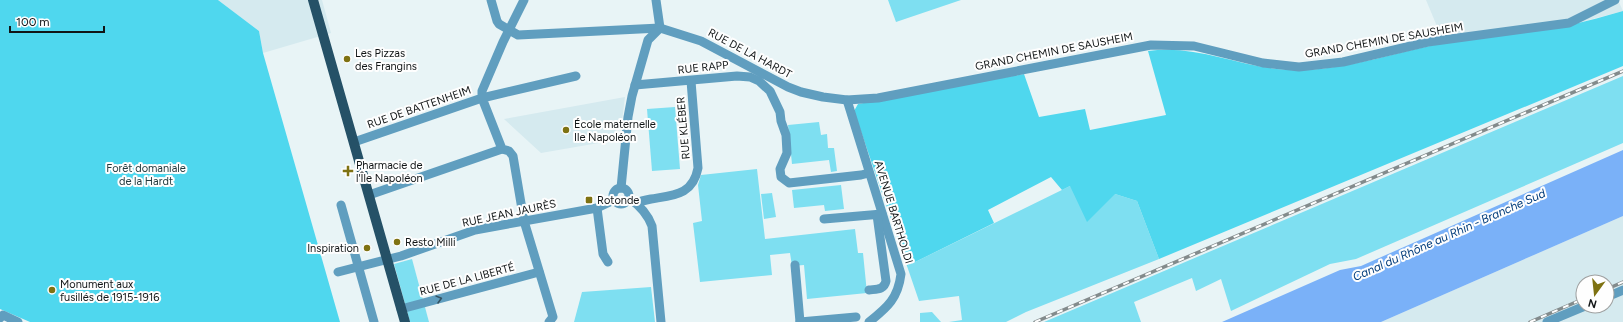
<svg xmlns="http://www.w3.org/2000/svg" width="1623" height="322" font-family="Figtree,sans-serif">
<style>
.built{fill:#d5eaef;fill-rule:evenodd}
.green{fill:#7edff1}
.forest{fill:#4fd7ee}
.water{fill:#7ab1f8}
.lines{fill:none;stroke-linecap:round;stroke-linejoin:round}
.minor{stroke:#609ebf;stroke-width:9}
.major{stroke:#255167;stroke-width:10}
.rail-casing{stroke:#838b8c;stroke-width:3.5}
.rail{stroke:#fefefe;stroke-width:2;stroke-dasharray:6;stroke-linecap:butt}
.oneway{stroke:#355362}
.poi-dot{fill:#7e7212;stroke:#fefefe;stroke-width:1.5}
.labels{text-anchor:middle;stroke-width:4;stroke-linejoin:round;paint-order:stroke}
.street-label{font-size:11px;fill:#111516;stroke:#fefefe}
.poi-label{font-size:11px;fill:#111516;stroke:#fefefe;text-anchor:start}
.park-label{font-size:11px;fill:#233a3e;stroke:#fefefe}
.water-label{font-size:12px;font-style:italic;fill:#043e7c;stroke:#fefefe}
</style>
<rect width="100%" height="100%" fill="#e8f4f6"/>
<g class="built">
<path d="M218 0H322L331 33 263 53 259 31Z"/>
<path d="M1426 0H1618L1623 11 1570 25 1444 43Z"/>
<path d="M625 97 622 121H615L616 140 541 153 504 119Z"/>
<path d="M1623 216V322H1381ZM1583 282H1607V306H1583Z"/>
</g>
<g class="green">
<path d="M888 0H961L896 22Z"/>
<path d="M1623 76V143L1356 259 1330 264 1231 311 1221 279 1196 291 1192 278 1134 302 1141 322H1044Z"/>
<path d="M675 107 680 169 652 171 647 109Z"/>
<path d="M819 122 821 135 827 134 828 148H834L837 171 831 172 829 160 792 164 788 125Z"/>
<path d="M757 169 765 239 855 229 858 253H863L867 293 807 299 804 265 792 266 790 253 770 255 772 275 700 282 693 223 702 221 698 185 701 175Z"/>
<path d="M841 185 844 209 825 211 824 205 794 208 792 190Z"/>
<path d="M1070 186 1115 194 1137 201 1159 259 1026 312 1006 322H949L962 320 959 296 919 301 907 266Z"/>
<path d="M772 193 776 217 764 219 761 194Z"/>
<path d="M412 259 429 322H410L394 264Z"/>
<path d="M651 287 655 322H574L582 292Z"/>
<path d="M932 312 941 322H920V313Z"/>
</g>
<g class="forest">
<path d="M0 0H218L259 31 263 53 340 322H30L0 309Z"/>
<path d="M1623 11V66L1159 259 1137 201 1115 194 1087 222 1070 186 1062 190 1051 177 988 210 994 223 907 266 854 111 858 104 1024 74 1039 117 1085 109 1090 130 1166 115 1148 51C1201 43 1251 73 1304 70 1352 68 1397 52 1444 43 1486 36 1528 33 1570 25 1588 21 1605 16 1623 11Z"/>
</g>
<path class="water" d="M1623 150V216L1381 322H1222L1340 270 1361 266Z"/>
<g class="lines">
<g class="minor">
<path d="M491 0 497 21 499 24 518 35 660 28 701 41 788 87 801 92 823 97 847 100 878 98 1151 45 1194 46 1263 63 1299 67 1343 62 1428 42 1569 23 1615 0"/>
<path d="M635 85 737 76 750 77 759 81 770 91 780 112 781 121 786 135 787 153 780 169 781 177 789 183 861 175 869 173"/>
<path d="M847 100 901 274C898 298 888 307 869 322"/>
<path d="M354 142 482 98V91L503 42 524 0"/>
<path d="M621 188 628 117 632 96 648 40 660 28 656 0"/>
<circle cx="621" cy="196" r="8"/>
<path d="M369 195 502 149"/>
<path d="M629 198C639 205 648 215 652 226L661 322"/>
<path d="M636 203C641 201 646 200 651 199 674 195 693 195 698 168L691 81"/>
<path d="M341 205 374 322"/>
<path d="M597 208 603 254 608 262"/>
<path d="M824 219 882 214"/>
<path d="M795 265 800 322"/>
<path d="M338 272 401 256 475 230 597 208 614 200"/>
<path d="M869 290C877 289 884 290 886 281L877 215"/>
<path d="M1607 297 1623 290"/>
<path d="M401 309 539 272"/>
<path d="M0 318 3 315 18 322"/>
<path d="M549 322 553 317 524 221 513 156 509 151 502 149 482 98 576 76"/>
<path d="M800 322 856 317"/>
<path d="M1547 322 1585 306"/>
</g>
<path class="major" d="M313 0 405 322"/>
<defs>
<g id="rail">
<path d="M1607 289 1623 282"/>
<path d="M1035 322 1623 71"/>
<path d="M1530 322 1583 299"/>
</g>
</defs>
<use href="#rail" class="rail-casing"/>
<use href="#rail" class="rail"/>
</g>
<defs><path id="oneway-chevron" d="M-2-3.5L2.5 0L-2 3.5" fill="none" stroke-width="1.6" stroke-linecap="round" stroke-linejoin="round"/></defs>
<use class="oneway" href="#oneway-chevron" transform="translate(439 299) rotate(-15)"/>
<g class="poi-dot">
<circle cx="347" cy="59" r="4"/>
<circle cx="566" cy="130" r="4"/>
<path d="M346 165h4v4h4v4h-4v4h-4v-4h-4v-4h4z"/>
<rect x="585" y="196" width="8" height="8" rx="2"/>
<circle cx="397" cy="242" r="4"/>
<circle cx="367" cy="248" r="4"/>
<circle cx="52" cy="290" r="4"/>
</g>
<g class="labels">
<g class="street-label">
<text transform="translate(1384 40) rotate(-10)" y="4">GRAND CHEMIN DE SAUSHEIM</text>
<text transform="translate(1054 51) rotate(-11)" y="4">GRAND CHEMIN DE SAUSHEIM</text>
<text transform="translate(750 53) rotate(28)" y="4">RUE DE LA HARDT</text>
<text transform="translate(703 67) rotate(-6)" y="4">RUE RAPP</text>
<text transform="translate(419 107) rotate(-19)" y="4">RUE DE BATTENHEIM</text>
<text transform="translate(683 128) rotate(-95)" y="4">RUE KLÉBER</text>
<text transform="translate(894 212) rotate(73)" y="4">AVENUE BARTHOLDI</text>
<text transform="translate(509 213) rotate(-12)" y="4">RUE JEAN JAURÈS</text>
<text transform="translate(467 279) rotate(-15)" y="4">RUE DE LA LIBERTÉ</text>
</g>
<g class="poi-label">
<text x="355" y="57">Les Pizzas<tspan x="355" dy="13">des Frangins</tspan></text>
<text x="574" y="128">École maternelle<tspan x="574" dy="13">Ile Napoléon</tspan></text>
<text x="356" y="169">Pharmacie de<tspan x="356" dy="13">l'Île Napoléon</tspan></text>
<text x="597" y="204">Rotonde</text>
<text x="405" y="246">Resto Milli</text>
<text x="359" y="252" text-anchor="end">Inspiration</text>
<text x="60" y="288">Monument aux<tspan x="60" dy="13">fusillés de 1915-1916</tspan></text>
</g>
<g class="park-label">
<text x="146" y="172">Forêt domaniale<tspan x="146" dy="13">de la Hardt</tspan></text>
</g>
<g class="water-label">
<text transform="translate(1449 235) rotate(-24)" y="4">Canal du Rhône au Rhin - Branche Sud</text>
</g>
</g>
<g transform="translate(1595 294) rotate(195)"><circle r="19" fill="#fefefe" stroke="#9fa1a1"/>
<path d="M0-3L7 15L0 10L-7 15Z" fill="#7e7212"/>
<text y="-6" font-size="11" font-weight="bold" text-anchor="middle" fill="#111516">N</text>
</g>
<path d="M10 26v6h94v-6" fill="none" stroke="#111516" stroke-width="2"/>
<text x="16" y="26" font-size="12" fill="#111516" stroke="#fefefe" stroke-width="3" paint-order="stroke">100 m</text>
</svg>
